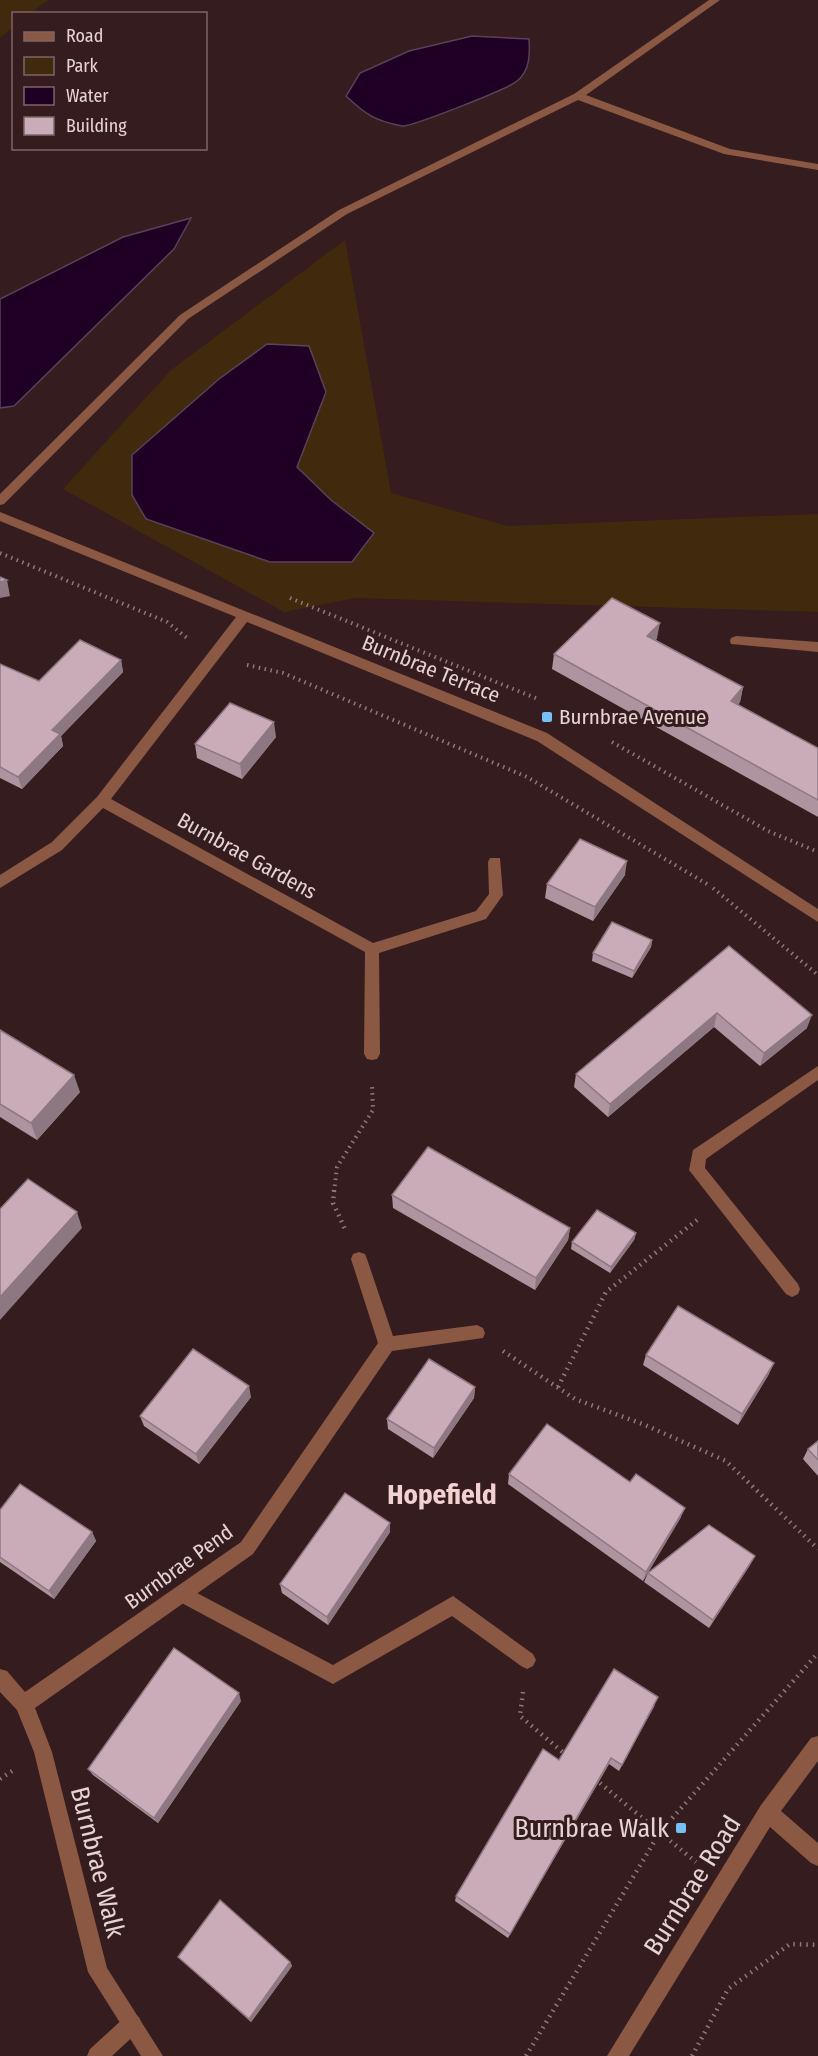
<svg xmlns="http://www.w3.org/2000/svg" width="818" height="2056" font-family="'Fira Sans Condensed',sans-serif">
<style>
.green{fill:#402a0d;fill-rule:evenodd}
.water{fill:#1f0024;stroke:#5b4059;stroke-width:1.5}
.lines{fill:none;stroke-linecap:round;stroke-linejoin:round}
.path-far1{stroke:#8f7a7b;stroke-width:4;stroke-dasharray:1.5 4.5;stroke-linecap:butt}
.path{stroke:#8f7a7b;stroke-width:4.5;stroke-dasharray:1.5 5;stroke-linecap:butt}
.lane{fill:#8a5843;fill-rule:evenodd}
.street{fill:#8a5843;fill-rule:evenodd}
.wall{fill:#ae949f}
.shaded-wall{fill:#8d7882}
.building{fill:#caacb9;stroke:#8d7882;stroke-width:1.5}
.poi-dot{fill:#76c0f7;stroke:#351c1e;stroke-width:2}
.labels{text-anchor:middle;stroke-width:6;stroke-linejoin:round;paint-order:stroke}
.street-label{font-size:21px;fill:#e6d4d4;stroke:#351c1e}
.poi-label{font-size:21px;fill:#e6d4d4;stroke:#351c1e;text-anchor:start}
.near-poi-label{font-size:26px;fill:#e6d4d4;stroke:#351c1e;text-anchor:end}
.near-street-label{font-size:26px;fill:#e6d4d4;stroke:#351c1e}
.district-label{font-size:27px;font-weight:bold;fill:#f3d0d1;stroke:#351c1e}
</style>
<rect width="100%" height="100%" fill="#351c1e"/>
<g class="green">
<path d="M0 0H48L31 13 14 14 13 27 0 38Z"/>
<path d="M345 240 391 493 508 526 818 514V612L355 598 284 612 63 489 171 370ZM267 344 326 392 297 467 331 500 270 562 146 519 182 413 219 379Z"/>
</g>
<g class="water">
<path d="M472 36 529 39C530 54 530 71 517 81 508 89 411 127 402 126 375 121 365 114 346 96L360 73 409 51Z"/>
<path d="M191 218 174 249 14 406 0 408V299L123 237Z"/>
<path d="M267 344 309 346 326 392 297 467 331 500 374 533 352 562H270L146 519 132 495V455L219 379Z"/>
</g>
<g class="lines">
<g class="path-far1">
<path d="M0 553 167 622 187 638"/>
<path d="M290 598 538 699"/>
<path d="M247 665 283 673 527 777 707 884"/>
<path d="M612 742 768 831 818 852"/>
<path d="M713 888 818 975"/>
<path d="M334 1192 337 1167 373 1110 372 1085"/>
</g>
<g class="path">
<path d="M334 1190 333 1203 345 1229"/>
<path d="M503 1351 575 1399 645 1425 726 1461 818 1549"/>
<path d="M558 1387 606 1292 697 1220"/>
<path d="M523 1692 520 1716 566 1755"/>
<path d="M0 1779 12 1771"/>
<path d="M595 1779 696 1862"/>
<path d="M526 2056 660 1832 818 1653"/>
<path d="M692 2056 728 1989 790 1944 818 1945"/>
</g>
<g class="lane">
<path d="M709 0H720L586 95 730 149 818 164V170L724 154 578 100 347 214 188 319 4 504 0 505V494L180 315 339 210 574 94Z"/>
<path d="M182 1585 333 1665 453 1596 533 1654 536 1660 533 1666 527 1669 521 1666 452 1616 333 1684 176 1600 173 1594 176 1588Z"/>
<path d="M132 2014 139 2017 142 2024 139 2031 112 2056H87L90 2049 125 2017Z"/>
</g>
<g class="street">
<path d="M0 512 547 733 818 909V922L537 741 247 622 111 799 373 943 476 911 489 894 488 862 490 858H500L503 895 486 919 379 953 380 1054 377 1059 372 1060 367 1059 364 1054 365 952 103 808 62 850 0 888V875L52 842 97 797 236 617 0 521Z"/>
<path d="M736 636 818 642V652L731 644 730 641 731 638Z"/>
<path d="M818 1066V1080L706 1159 705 1168 798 1284 800 1289 798 1294 792 1297 786 1294 689 1170 693 1150Z"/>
<path d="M359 1252 365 1254 367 1259 393 1336 477 1325 483 1328 485 1333 483 1338 392 1351 253 1554 35 1708 52 1752 107 1968 163 2056H141L88 1972 34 1752 17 1710 0 1692V1669L7 1671 25 1692 241 1542 378 1343 351 1259 353 1254Z"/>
<path d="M818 1736V1761L781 1811 818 1843V1866L811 1863 770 1827 629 2056H607L761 1805 811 1738Z"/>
</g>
</g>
<g class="wall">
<path d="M657 638 656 640 743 687 740 702 738 705 818 748V817L552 669 554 654Z"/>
<path d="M121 660 123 672 61 736 63 746 22 789 0 778V664L39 681Z"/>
<path d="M276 737 242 779 197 758 195 744Z"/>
<path d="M625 875 593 921 545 898 547 884Z"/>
<path d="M652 940 651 947 632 978 592 961 593 953Z"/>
<path d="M729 946 807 1028 760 1066 714 1027 608 1117 574 1087 576 1074Z"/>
<path d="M0 1030 80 1092 37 1140 0 1117Z"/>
<path d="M392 1195 570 1228 568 1240 535 1290 393 1208Z"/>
<path d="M636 1233 634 1240 610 1273 571 1249 572 1242Z"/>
<path d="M646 1355 769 1374 738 1425 643 1365Z"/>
<path d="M475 1387 474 1398 433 1458 388 1429 387 1419Z"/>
<path d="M251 1397 199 1464 144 1426 140 1416Z"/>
<path d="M818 1441V1476L803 1459 808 1449Z"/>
<path d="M509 1474 681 1517 643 1581 508 1484Z"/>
<path d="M0 1510 92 1532 96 1541 54 1599 0 1562Z"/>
<path d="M390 1532 328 1625 282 1593 280 1584Z"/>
<path d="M750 1565 709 1628 644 1582 648 1573Z"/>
<path d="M241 1701 158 1823 93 1775 88 1769Z"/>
<path d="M655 1705 619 1771 609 1764 508 1938 455 1901 456 1896 559 1760Z"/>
<path d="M178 1957 290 1962 292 1966 251 2022Z"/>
</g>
<g class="shaded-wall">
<path d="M7 580 10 596 0 598V582Z"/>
<path d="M660 623 657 638 645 651 647 636Z"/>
<path d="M121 660 123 672 61 736 63 746 22 789 18 777 52 730Z"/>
<path d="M743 687 740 702 728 716 731 701Z"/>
<path d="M274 722 276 737 242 779 240 764Z"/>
<path d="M627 861 625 875 593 921 595 907Z"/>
<path d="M652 940 651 947 632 978 634 971Z"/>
<path d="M717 1013 714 1027 608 1117 610 1104Z"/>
<path d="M812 1015 807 1028 760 1066 764 1053Z"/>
<path d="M74 1075 80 1092 37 1140 31 1123Z"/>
<path d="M77 1212 82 1228 0 1320V1297Z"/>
<path d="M570 1228 568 1240 535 1290 536 1278Z"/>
<path d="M636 1233 634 1240 610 1273 611 1267Z"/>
<path d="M774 1363 769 1374 738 1425 742 1414Z"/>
<path d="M249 1386 251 1397 199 1464 196 1454Z"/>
<path d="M475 1387 474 1398 433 1458 434 1448Z"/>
<path d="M685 1508 681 1517 643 1581 646 1572Z"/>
<path d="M390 1523V1532L328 1625 327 1617Z"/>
<path d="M92 1532 96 1541 54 1599 49 1591Z"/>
<path d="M755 1556 750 1565 709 1628 713 1620Z"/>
<path d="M239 1693 241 1701 158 1823 154 1818Z"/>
<path d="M611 1758 609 1764 508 1938 510 1934Z"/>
<path d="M290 1962 292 1966 251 2022 249 2019Z"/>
</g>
<g class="building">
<path d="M0 577 7 580 0 582Z"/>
<path d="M612 598 660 623 647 636 743 687 731 701 818 748V800L554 654Z"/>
<path d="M80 640 121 660 52 730 60 734 18 777 0 767V664L39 681Z"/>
<path d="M230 703 274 722 240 764 195 744Z"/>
<path d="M580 839 627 861 595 907 547 884Z"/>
<path d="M612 922 652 940 634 971 593 953Z"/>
<path d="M729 946 812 1015 764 1053 717 1013 610 1104 576 1074Z"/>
<path d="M0 1030 74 1075 31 1123 0 1104Z"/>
<path d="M428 1147 570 1228 536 1278 392 1195Z"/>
<path d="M28 1179 77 1212 0 1297V1209Z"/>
<path d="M597 1210 636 1233 611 1267 572 1242Z"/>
<path d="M678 1306 774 1363 742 1414 646 1355Z"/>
<path d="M193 1349 249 1386 196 1454 140 1416Z"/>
<path d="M429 1359 475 1387 434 1448 387 1419Z"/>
<path d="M547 1424 630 1482 636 1474 685 1508 646 1572 509 1474Z"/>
<path d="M818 1441V1460L808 1449Z"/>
<path d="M20 1484 92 1532 49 1591 0 1557V1510Z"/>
<path d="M345 1493 390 1523 327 1617 280 1584Z"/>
<path d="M709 1525 755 1556 713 1620 648 1573Z"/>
<path d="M174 1648 239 1693 154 1818 88 1769Z"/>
<path d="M614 1669 658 1697 622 1765 611 1758 510 1934 456 1896 543 1749 559 1760Z"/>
<path d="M220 1900 290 1962 249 2019 178 1957Z"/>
</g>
<g class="poi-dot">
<rect x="541" y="711" width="12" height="12" rx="3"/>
<rect x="675" y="1822" width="12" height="12" rx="3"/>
</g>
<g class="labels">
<g class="street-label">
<text transform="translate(431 669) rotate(22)" y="7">Burnbrae Terrace</text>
<text transform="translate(247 856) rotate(29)" y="7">Burnbrae Gardens</text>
<text transform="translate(179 1567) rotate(-36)" y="7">Burnbrae Pend</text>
</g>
<g class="poi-label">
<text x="559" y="724">Burnbrae Avenue</text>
</g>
<g class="near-poi-label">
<text x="669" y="1837">Burnbrae Walk</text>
</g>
<g class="near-street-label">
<text transform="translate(98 1862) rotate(76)" y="9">Burnbrae Walk</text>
<text transform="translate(692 1885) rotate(-58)" y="9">Burnbrae Road</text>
</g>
<g class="district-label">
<text x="442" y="1504">Hopefield</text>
</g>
</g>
<rect x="12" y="12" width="195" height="138" fill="#351c1e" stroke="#7c6667" stroke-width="1.5"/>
<rect x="24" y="32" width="30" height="9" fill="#8a5843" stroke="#7c6667" stroke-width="1.5"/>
<text x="66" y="42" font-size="18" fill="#e6d4d4">Road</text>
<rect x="24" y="57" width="30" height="18" fill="#402a0d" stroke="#7c6667" stroke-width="1.5"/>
<text x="66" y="72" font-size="18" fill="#e6d4d4">Park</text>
<rect x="24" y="87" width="30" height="18" fill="#1f0024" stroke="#7c6667" stroke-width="1.5"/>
<text x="66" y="102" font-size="18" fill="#e6d4d4">Water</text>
<rect x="24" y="117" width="30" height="18" fill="#caacb9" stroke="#7c6667" stroke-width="1.5"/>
<text x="66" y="132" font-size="18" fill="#e6d4d4">Building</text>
</svg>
